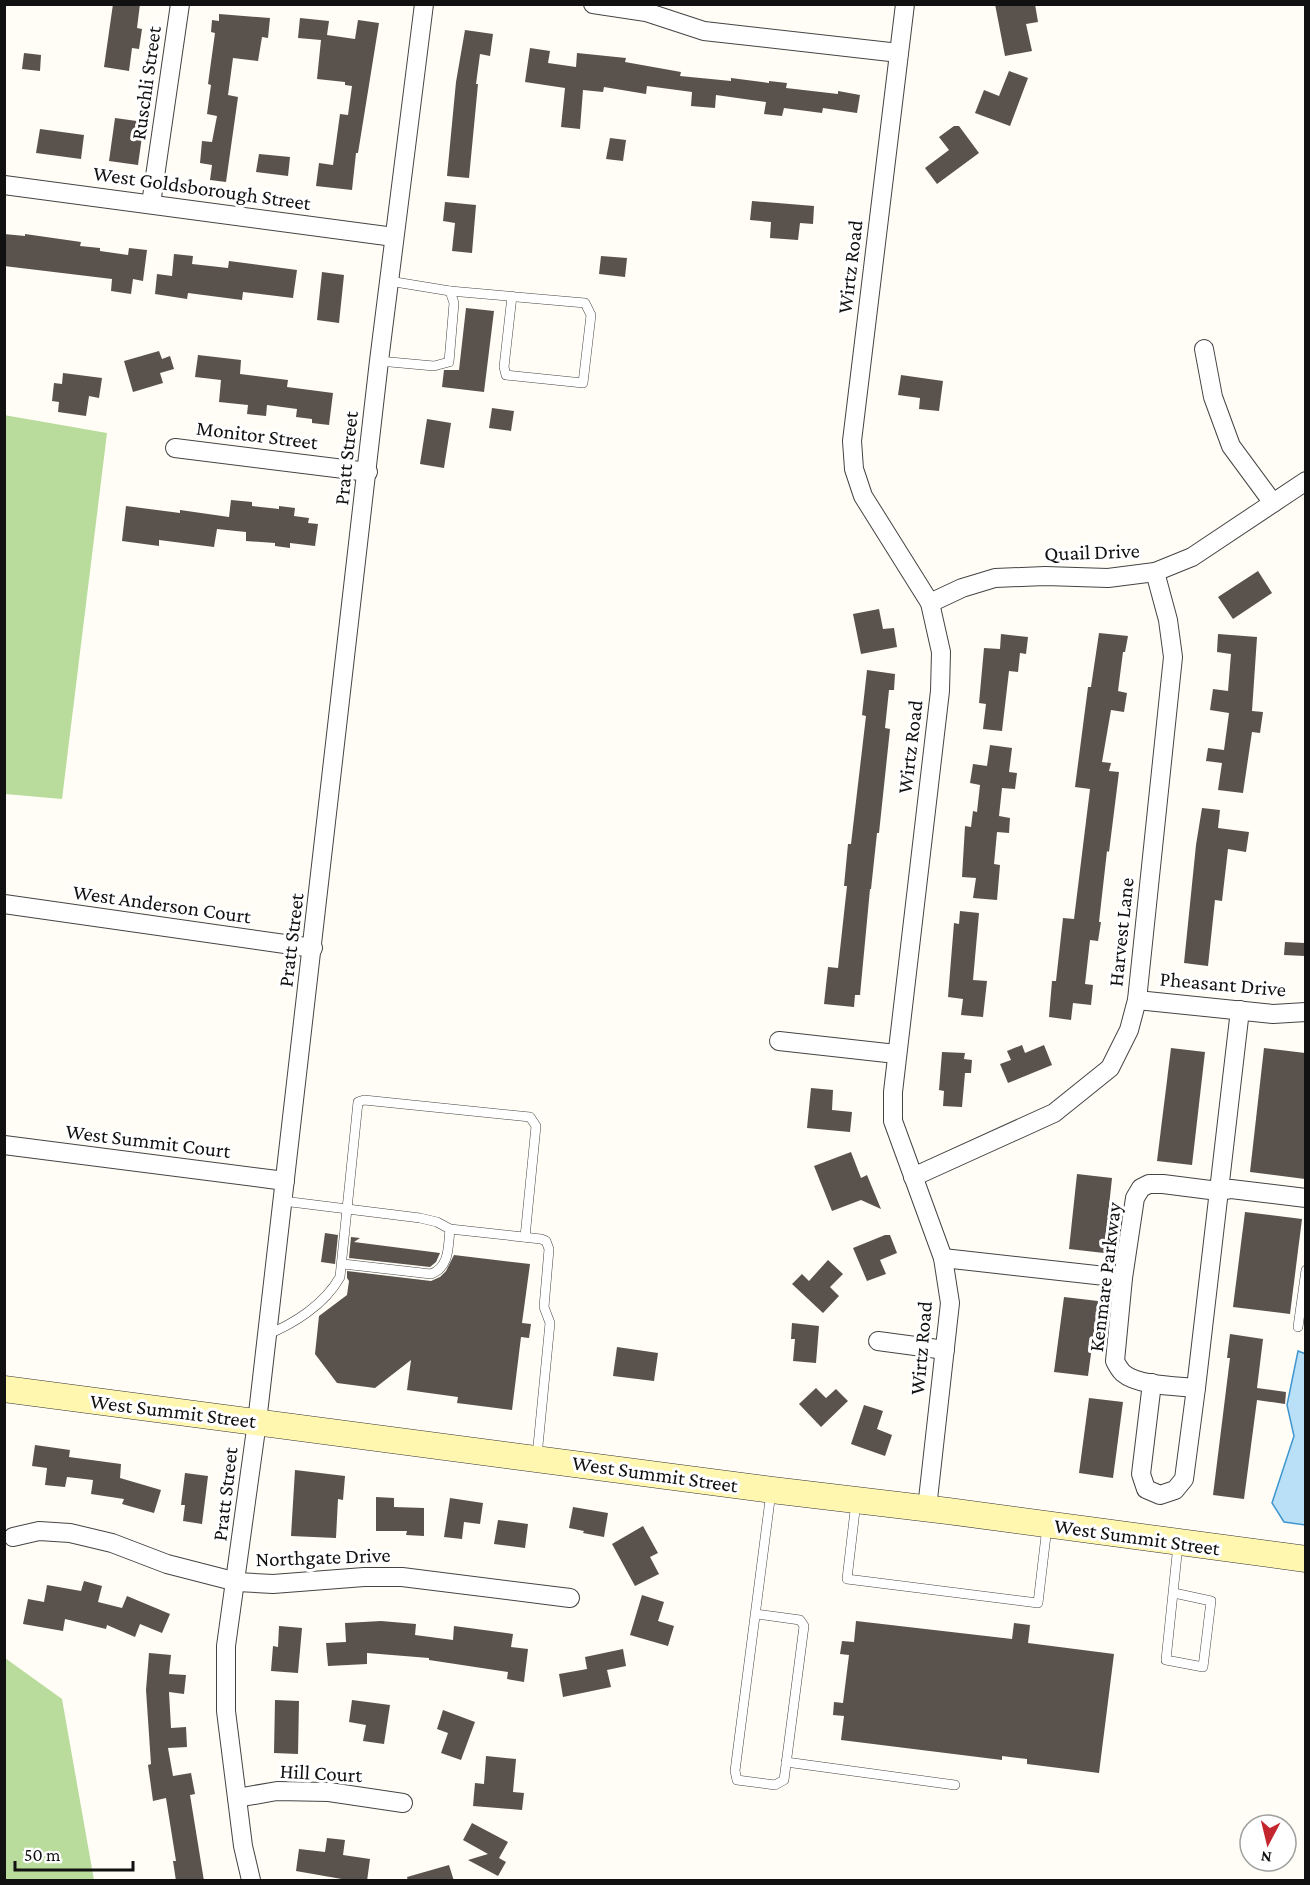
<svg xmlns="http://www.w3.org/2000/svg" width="1310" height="1885" font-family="'Crimson Pro',serif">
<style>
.forest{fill:#b9dc9c}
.water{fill:#b9e0f7;stroke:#3f96cf;stroke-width:1.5}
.building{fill:#5a524d}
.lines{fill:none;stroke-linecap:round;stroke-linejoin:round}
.lane-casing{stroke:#444;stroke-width:10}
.street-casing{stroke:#444;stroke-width:20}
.secondary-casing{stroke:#333;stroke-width:27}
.lane{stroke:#fff;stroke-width:9}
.street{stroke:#fff;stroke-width:18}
.secondary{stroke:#fff6b0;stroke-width:26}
.labels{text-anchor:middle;stroke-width:6;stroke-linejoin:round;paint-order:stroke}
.street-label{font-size:21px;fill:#111;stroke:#fff}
</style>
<rect width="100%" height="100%" fill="#fffdf5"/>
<g class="forest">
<path d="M4 415 107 433 62 799 5 794Z"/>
<path d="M5 1658 62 1699 94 1880H5Z"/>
</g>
<path class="water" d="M1298 1351 1306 1354 1305 1525 1284 1522 1272 1503 1294 1436 1287 1405Z"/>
<g class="building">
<path d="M113 4H140L137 28 142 29 139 49 132 48 129 71 104 67Z"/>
<path d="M995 4H1035L1038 22 1026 24 1032 51 1005 56Z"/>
<path d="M219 14 270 18 268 38 262 37 258 61 233 58 228 95 238 97 226 182 210 180 212 165 200 163 202 141 212 142 217 116 207 114 211 85 208 84 215 33 211 32 212 20 219 21Z"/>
<path d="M300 18 329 21 327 35 355 39 358 20 379 23 358 153H356L352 190 316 186 319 163 333 165 340 114 348 115 352 86 345 85V82L317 79 321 40 298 38Z"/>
<path d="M465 30 493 34 490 56 480 54 476 84H478L469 178 447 176 456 82Z"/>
<path d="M530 48 550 51 548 63 576 67 577 53 626 58 625 62 681 72 680 76 731 81V78L769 83V81L787 83 786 88 838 94V91L860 95 857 113 823 108 822 113 784 108 782 116 764 114 766 102 716 95 715 108 691 106 692 92 647 86 646 94 604 87 603 92 583 90 580 129 561 127 565 88 525 82Z"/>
<path d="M24 53 41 55 40 71 22 69Z"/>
<path d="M1009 71 1028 78 1010 126 975 113 984 90 999 96Z"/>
<path d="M115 118 144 122 138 165 109 161Z"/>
<path d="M954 126H959L979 153 937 184 925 168 949 150 939 137Z"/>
<path d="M40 129 84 135 81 159 36 153Z"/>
<path d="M610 138 626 140 623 161 606 159Z"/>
<path d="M259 154 290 157 288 176 256 172Z"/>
<path d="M752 201 814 206 813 224 800 223 798 240 770 238 771 222 750 220Z"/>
<path d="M445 202 476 205 472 253 452 251 455 223 443 221Z"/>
<path d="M4 234 25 236V234L81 242 80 246 100 248V251L128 255 129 248 147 250 143 281 133 279 131 294 111 291 112 279 4 266Z"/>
<path d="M174 254 193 256 192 264 228 268 229 261 297 270 293 298 243 292 242 300 188 293 187 299 155 294 157 274 172 276Z"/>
<path d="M601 256 627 258 625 277 599 274Z"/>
<path d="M322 272 344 275 339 323 317 320Z"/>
<path d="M466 308 494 311 484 392 442 387 444 370H459Z"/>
<path d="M159 351 162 359 170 356 174 369 160 373 163 383 133 392 124 361Z"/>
<path d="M198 355 241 360 240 374 288 380 287 387 333 393 329 425 312 423V419L296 417 297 409 267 405 266 416 247 414 248 405 219 402 221 380 195 377Z"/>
<path d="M63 373 102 378 99 398 89 396 86 416 58 412 59 402 52 401 54 383 62 384Z"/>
<path d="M901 375 943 381 939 411 919 409 920 398 898 395Z"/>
<path d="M492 408 514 411 511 431 489 428Z"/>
<path d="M427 419 451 423 444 468 420 464Z"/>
<path d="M231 500 252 502V506L279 509V506L295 508 294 516 309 518 308 523 318 524 315 546 290 543V548L275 546V543L246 541V532L217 529 214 547 159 540V546L122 541 126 506 180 513V510L229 517Z"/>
<path d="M1258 571 1272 593 1233 619 1218 597Z"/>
<path d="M879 609 883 629 894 628 897 647 861 654 853 614Z"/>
<path d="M1099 633 1128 636 1125 652H1123L1118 691 1127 693 1124 712 1111 710 1102 762 1111 763 1109 771 1119 772 1109 852 1107 851 1099 922H1101L1098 941 1090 940 1085 984 1093 985 1091 1005 1073 1003 1071 1020 1049 1017 1052 981H1056L1063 918 1074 919 1090 789 1075 787 1088 687H1091Z"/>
<path d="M1001 634 1028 637 1026 654 1020 653 1018 672 1009 671 1002 731 983 729 986 704 979 703 984 648 1000 649Z"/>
<path d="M1218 634 1257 637 1252 711 1263 712 1260 733 1252 732 1243 793 1218 790 1222 763 1206 761 1208 748 1224 750 1229 713 1210 710 1213 689 1228 691 1231 654 1217 652Z"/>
<path d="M867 670 895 674 894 690H889L885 728 890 729 879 833H877L871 889H870L860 995H855L854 1007 824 1004 828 967 838 968 847 886H844L848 844H851L866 716 862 715Z"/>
<path d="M990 745 1012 748 1009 772 1017 773 1015 789 1002 788 999 816 1010 818 1009 833 997 832 994 864 1000 865 997 900 973 898 976 878 962 877 965 826 971 827 973 811 977 812 980 785 970 783 973 764 987 766Z"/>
<path d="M1202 808 1220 810 1218 828 1249 832 1246 852 1228 849 1222 901 1215 900 1208 966 1184 963 1196 845Z"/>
<path d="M960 911 979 913 973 980 987 981 983 1017 961 1015 963 999 948 997 954 923 959 924Z"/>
<path d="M1285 942 1305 943V956L1284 955Z"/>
<path d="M1022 1045 1025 1053 1044 1045 1052 1065 1008 1083 1000 1064 1011 1060 1007 1051Z"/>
<path d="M1171 1048 1205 1052 1192 1165 1157 1161Z"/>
<path d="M1264 1048 1305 1053V1179L1250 1172Z"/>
<path d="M942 1052 965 1053 964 1059 972 1060 971 1073H965L962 1107 943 1106 944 1091 939 1090Z"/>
<path d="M811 1088 833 1090 832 1110 852 1112 850 1132 807 1128Z"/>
<path d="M851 1152 861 1178 867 1175 881 1209 861 1200 832 1211 814 1166Z"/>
<path d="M1077 1174 1112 1178 1104 1253 1069 1249Z"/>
<path d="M1245 1212 1302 1219 1290 1314 1233 1307Z"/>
<path d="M325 1233 338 1235 335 1264 321 1262Z"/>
<path d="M885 1235H890L897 1253 880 1260 886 1274 867 1281 853 1248Z"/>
<path d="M351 1237 360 1238 354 1242 440 1253 436 1262 430 1267 349 1258Z"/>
<path d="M454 1255 530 1264 522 1323 531 1324 529 1338 521 1337 512 1410 457 1403 458 1397 407 1390 411 1360 375 1388 337 1383 315 1354 319 1316 347 1295 349 1281 347 1278V1271L431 1281 440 1277 446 1271Z"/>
<path d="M828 1260 843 1274 830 1287 839 1296 823 1313 792 1284 802 1274 809 1281Z"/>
<path d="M1064 1297 1098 1301 1088 1376 1054 1372Z"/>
<path d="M792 1323 819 1326 816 1363 793 1361 795 1339H791Z"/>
<path d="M1230 1334 1263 1339 1257 1388 1286 1392 1285 1404 1257 1400 1244 1499 1213 1495 1230 1358H1227Z"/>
<path d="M617 1347 658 1353 654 1381 613 1376Z"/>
<path d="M816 1388 826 1398 836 1389 848 1401 821 1427 799 1404Z"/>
<path d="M1089 1398 1123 1402 1113 1478 1079 1473Z"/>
<path d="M864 1405 883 1411 877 1429 892 1435 885 1456 851 1444Z"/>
<path d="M35 1445 70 1450 69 1457 121 1464 120 1478 161 1490 154 1513 122 1504 124 1499 91 1494 93 1480 67 1477 65 1487 45 1485 47 1468 32 1466Z"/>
<path d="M295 1470 345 1476 343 1500 338 1499 336 1538 291 1536Z"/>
<path d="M185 1473 208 1476 202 1524 183 1521 185 1505H181Z"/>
<path d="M376 1497 394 1498V1507L424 1508V1536L406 1535 407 1531H376Z"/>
<path d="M450 1498 483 1503 480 1524 464 1522 462 1539 444 1537Z"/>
<path d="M573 1507 608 1513 604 1537 583 1533 584 1531 569 1528Z"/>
<path d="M498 1520 528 1524 525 1548 494 1544Z"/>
<path d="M643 1526 658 1553 650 1557 659 1574 635 1586 612 1544Z"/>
<path d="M84 1581 102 1586 98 1602 122 1608 127 1596 170 1614 162 1633 140 1624 135 1637 107 1625 106 1629 65 1619 63 1631 23 1624 28 1599 44 1602 47 1585 81 1591Z"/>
<path d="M642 1595 664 1602 658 1621 674 1626 668 1646 630 1635Z"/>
<path d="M381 1621 416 1624 415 1635 453 1640 454 1626 513 1634 511 1647 528 1649 524 1682 507 1679 508 1672 429 1660V1658L367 1653V1664L328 1666 326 1643 346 1642 345 1623Z"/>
<path d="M856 1621 1012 1639 1014 1623 1030 1625 1028 1643 1114 1654 1099 1773 1027 1764V1759L1002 1756V1760L841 1740 844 1716 833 1715 834 1702 843 1703 849 1655 840 1654 842 1641 854 1642Z"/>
<path d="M279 1626 302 1628 298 1673 271 1671 273 1646 278 1647Z"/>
<path d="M623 1649 626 1666 607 1670 611 1687 563 1697 559 1674 587 1669 585 1657Z"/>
<path d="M149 1653 171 1655 169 1674 186 1675 184 1694 169 1692 171 1728 186 1727 187 1747 168 1748 173 1776 191 1773 195 1794 190 1795 204 1881H176L173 1861H176L166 1798 153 1801 148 1765 151 1764 146 1690Z"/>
<path d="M275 1700 299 1701 298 1754 274 1753Z"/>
<path d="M352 1700 390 1705 384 1744 363 1741 366 1725 349 1722Z"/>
<path d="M443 1710 475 1722 461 1760 441 1753 448 1733 437 1729Z"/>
<path d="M486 1756 516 1759 513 1792 524 1793 522 1810 473 1806 475 1783 484 1784Z"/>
<path d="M472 1823 508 1842 499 1858 506 1862 498 1876 468 1860 488 1854 463 1840Z"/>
<path d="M327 1838 345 1840 343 1855 370 1859 367 1881H353L296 1871 299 1849 325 1852Z"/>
<path d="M449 1865 454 1881H408L407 1877Z"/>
</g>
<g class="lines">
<defs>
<g id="lane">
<path d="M450 291 585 303 591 315 583 383 506 375 504 367 512 296"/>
<path d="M379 361 434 366 449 362 454 303 450 291 389 281"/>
<path d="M283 1201 420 1218 437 1222 450 1229 541 1239 546 1241 549 1249 544 1307 550 1323 537 1456"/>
<path d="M343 1264 431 1274C450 1267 448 1246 450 1229"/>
<path d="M1298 1327 1306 1270"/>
<path d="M266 1335C294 1324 325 1304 340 1277L358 1102 364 1100 530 1117 536 1126 525 1237"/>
<path d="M856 1502 847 1579 1038 1603 1047 1527"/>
<path d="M1174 1593 1211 1601 1203 1667 1166 1660 1178 1545"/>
<path d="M756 1614 800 1620 804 1626 784 1780 775 1785 737 1780 735 1771 771 1492"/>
<path d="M786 1762 955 1785"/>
</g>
<g id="street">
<path d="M593 4 646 12 704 31 899 53"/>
<path d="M905 4 852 441 854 469 863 496 930 603 941 652 940 691 893 1092V1121L943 1258 950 1303 927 1508"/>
<path d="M4 185 394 237"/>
<path d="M151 204 180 4"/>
<path d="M1204 349 1213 397 1231 446 1273 503"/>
<path d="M175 448 368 472"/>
<path d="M930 603 962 588 995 578 1045 576 1108 578 1155 572 1192 557 1306 481"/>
<path d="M4 904 313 948"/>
<path d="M1137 1000 1273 1014 1306 1012"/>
<path d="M1240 1010 1196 1388C1177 1386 1138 1386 1123 1373 1120 1370 1117 1365 1115 1361L1123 1278 1135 1198 1141 1188 1149 1184H1163L1218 1191 1231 1189 1306 1198"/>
<path d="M779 1041 896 1054"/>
<path d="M4 1145 285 1181"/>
<path d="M913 1177 1054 1113 1110 1068 1129 1030 1137 1000 1173 657 1168 620 1155 572"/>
<path d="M943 1258 1123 1278"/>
<path d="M878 1341 945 1350"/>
<path d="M1152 1383 1141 1474 1146 1489 1160 1495 1175 1490 1184 1479 1196 1388"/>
<path d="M13 1537 39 1531 70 1533 112 1543 167 1564 237 1582 273 1584 364 1577H402L570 1598"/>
<path d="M237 1798 277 1791 329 1792 403 1803"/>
<path d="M251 1880 243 1846 226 1711V1646L257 1422 379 361 424 4"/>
</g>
<path id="secondary" d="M4 1389 772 1490 948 1511 1306 1559"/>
</defs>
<use href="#lane" class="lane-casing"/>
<use href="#street" class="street-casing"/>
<use href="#secondary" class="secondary-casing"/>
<use href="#lane" class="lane"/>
<use href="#street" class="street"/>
<use href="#secondary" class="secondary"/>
</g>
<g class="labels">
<g class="street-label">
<text transform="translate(146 83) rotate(-82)" y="7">Ruschli Street</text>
<text transform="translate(202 188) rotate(8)" y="7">West Goldsborough Street</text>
<text transform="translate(850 267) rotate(-83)" y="7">Wirtz Road</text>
<text transform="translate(257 435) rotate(7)" y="7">Monitor Street</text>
<text transform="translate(346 458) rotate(-84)" y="7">Pratt Street</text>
<text transform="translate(1092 552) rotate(-2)" y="7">Quail Drive</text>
<text transform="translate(910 747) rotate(-83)" y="7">Wirtz Road</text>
<text transform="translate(162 904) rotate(8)" y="7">West Anderson Court</text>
<text transform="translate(1121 932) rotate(-84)" y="7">Harvest Lane</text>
<text transform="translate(291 940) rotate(-83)" y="7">Pratt Street</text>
<text transform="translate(1223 984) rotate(5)" y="7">Pheasant Drive</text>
<text transform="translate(148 1141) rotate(7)" y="7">West Summit Court</text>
<text transform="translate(1105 1277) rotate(-83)" y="7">Kenmare Parkway</text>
<text transform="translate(921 1348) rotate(-85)" y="7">Wirtz Road</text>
<text transform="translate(173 1411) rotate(7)" y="7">West Summit Street</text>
<text transform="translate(655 1474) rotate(8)" y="7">West Summit Street</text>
<text transform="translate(225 1494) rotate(-83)" y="7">Pratt Street</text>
<text transform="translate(1137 1537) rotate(8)" y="7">West Summit Street</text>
<text transform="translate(323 1557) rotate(-2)" y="7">Northgate Drive</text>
<text transform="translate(321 1773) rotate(3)" y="7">Hill Court</text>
</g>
</g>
<rect width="1310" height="1885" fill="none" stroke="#111111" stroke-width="12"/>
<g transform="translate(1268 1843) rotate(187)"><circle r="28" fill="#ffffff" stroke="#a0a0a0" stroke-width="1.5"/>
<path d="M0-4.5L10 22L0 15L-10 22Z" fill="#c4262e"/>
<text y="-9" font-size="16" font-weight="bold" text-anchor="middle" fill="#111111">N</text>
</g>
<path d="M15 1861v9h118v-9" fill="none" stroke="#111111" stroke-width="3"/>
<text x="24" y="1861" font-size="18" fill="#111111" stroke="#ffffff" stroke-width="4.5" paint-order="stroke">50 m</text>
</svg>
